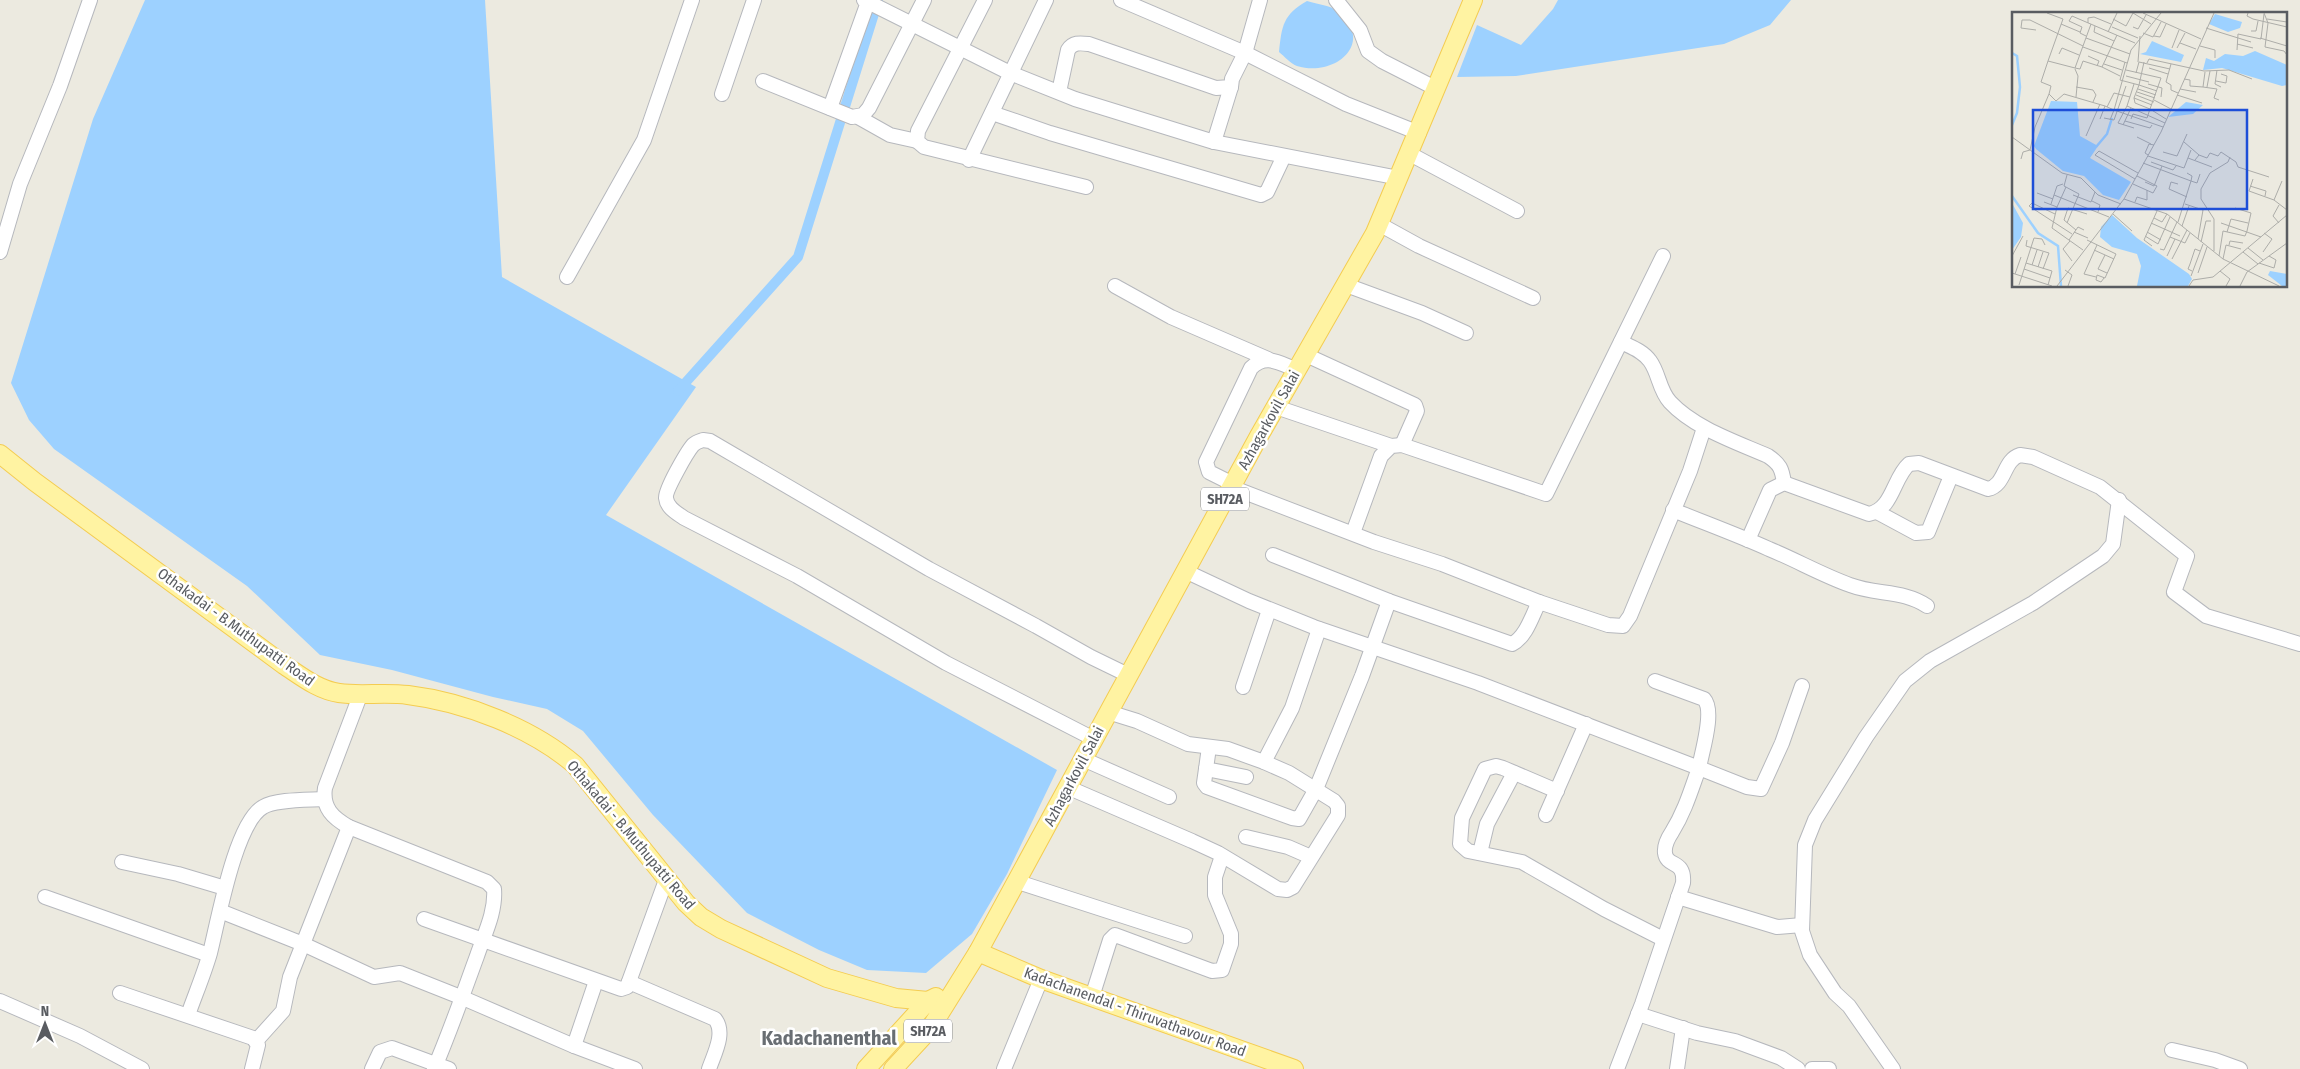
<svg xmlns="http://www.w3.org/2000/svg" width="2300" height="1069" font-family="'Fira Sans Condensed',sans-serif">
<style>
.water{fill:#9dd1ff}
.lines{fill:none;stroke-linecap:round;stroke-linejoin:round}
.canal{stroke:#9dd1ff;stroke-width:10}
.minor-casing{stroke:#b6b8bd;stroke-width:16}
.major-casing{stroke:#f4cc51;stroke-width:20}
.minor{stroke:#fff;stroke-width:14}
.major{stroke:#fff3a2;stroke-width:18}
.labels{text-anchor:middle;stroke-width:5;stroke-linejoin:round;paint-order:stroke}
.shield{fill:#fff;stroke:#8b8d90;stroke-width:1}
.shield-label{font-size:14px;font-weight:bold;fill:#595c61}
.street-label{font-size:15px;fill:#595c61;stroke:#fff}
.district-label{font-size:20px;font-weight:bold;fill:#696e73;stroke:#fff}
.inset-river{fill:none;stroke:#9dd1ff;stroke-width:2.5}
.inset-road{fill:none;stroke:#adada9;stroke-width:1}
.view{fill:#1d4ed8;fill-opacity:0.15;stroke:#1d4ed8;stroke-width:2.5}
.inset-edge{fill:none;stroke:#595c61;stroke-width:2.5}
</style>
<rect width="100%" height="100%" fill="#eceae0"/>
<g class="water">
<path d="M145 0H485L502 277 696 387 606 515 1057 770 1007 874 972 934 926 973 867 970 819 950 747 913 653 815 583 731 547 709 493 697 392 670 320 655 247 586 54 449 29 420 11 383 93 119Z"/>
<path d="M1558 0H1791L1770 25 1724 44 1516 76 1457 77 1477 25 1521 45 1553 9Z"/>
<path d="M1307 1C1316 4 1330 5 1337 11 1377 42 1335 78 1297 66 1291 64 1284 56 1279 52 1282 25 1283 15 1307 1Z"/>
</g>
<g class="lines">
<path class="canal" d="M678 391 798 257 878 1"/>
<defs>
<g id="minor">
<path d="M869 0 868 2 1010 73 1075 99 1214 142 1399 178"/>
<path d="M985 0 918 131 917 141 924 147 1086 187"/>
<path d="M1121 0 1245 53 1346 104 1419 133"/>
<path d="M1336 0 1360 30 1368 51 1382 61 1437 89"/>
<path d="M763 81 852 117 863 115 869 108 924 0"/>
<path d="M1059 92 1068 50C1073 42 1080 43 1089 44L1216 88 1231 87 1232 79 1245 53 1260 0"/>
<path d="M722 94 754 0"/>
<path d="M830 108 868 2 864 0"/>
<path d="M992 113 1050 133 1261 195 1267 192 1284 156"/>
<path d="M858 117 890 135 917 141"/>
<path d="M1214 142 1231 87"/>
<path d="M1410 154 1517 211"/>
<path d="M969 160 1046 0"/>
<path d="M1379 224 1419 246 1533 298"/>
<path d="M0 252 20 184 60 86 90 0"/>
<path d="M567 277 644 140 692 0"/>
<path d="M1346 285 1422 313 1466 333"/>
<path d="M1115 286 1171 317 1268 359"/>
<path d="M1621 342C1631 347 1643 351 1650 361 1659 373 1659 390 1670 402 1694 428 1736 442 1768 456 1780 464 1782 469 1784 483"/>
<path d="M1306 355 1415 405 1417 411 1402 445"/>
<path d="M1276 407 1391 446"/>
<path d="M1233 484 1209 472 1206 462 1251 368C1266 353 1279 363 1297 370"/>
<path d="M1231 487 1374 542 1442 564 1539 602 1608 625 1623 626 1630 616 1690 471 1704 428"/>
<path d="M1673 510C1705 523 1738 535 1769 549 1796 560 1822 575 1850 585 1876 595 1904 590 1927 606"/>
<path d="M1877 512 1916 533 1928 532 1951 476"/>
<path d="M1353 533 1381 456 1391 446 1402 445 1546 494 1663 256"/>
<path d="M1748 540 1770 490 1784 483 1869 514C1893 509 1893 478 1909 464L1919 463 1988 489C2006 485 2003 460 2020 455L2033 457 2100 487 2187 556 2174 592 2206 616 2300 644"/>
<path d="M1273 555 1389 601 1512 644C1526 637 1532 616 1539 602"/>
<path d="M1185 571 1249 601 1314 627 1478 683 1699 768C1691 790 1685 811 1672 832 1668 838 1664 845 1665 853 1667 868 1685 859 1683 883L1642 1004 1617 1069"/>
<path d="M1655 681 1704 699C1715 711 1702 751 1699 768L1747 787 1761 789 1782 743 1802 686"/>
<path d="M1243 687 1269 610"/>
<path d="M361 693 325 788C322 808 333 818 349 827L487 882 494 889C496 912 484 935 477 956 463 994 450 1032 434 1069"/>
<path d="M1094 739 946 663 797 576 684 518C677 513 667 508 666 498 665 490 687 452 693 445 696 442 700 441 703 440L710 441 929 569 1036 626 1091 657 1128 675"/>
<path d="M1209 747 1206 769 1246 777"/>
<path d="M1083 759 1169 797"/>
<path d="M1264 762 1292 708 1319 629"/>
<path d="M1206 769 1204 783 1207 787 1292 818 1299 819 1316 789 1362 676 1389 601"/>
<path d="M1067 787 1192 841 1218 853 1278 889 1287 890 1293 887 1338 815V806L1334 801 1289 773 1264 762 1228 749 1188 744 1137 721 1108 712"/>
<path d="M1557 791 1503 768 1496 766 1485 769 1462 818 1460 844 1468 851 1522 862 1604 909 1663 939"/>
<path d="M1546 815 1586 724"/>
<path d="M1246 837 1288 847 1311 857"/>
<path d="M1480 853 1487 824 1514 773"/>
<path d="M122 862 178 874 225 888"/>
<path d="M1018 882 1185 936"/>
<path d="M45 897 209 955"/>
<path d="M1678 897 1777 927 1802 925"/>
<path d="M220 911 303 944 374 977 400 973 463 998 574 1046 635 1069"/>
<path d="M424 919 621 989 627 987 666 880"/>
<path d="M629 982 715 1019C726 1033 714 1054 709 1069"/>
<path d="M120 993 253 1038 258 1045 252 1069"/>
<path d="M1092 997 1110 940 1115 935 1212 971 1222 970 1231 944V934L1215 895V877L1222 856"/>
<path d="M0 1001 80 1036 142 1069"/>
<path d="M1638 1014 1697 1033 1735 1041 1781 1058 1798 1069"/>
<path d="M188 1015C195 995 204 974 210 953 218 922 235 823 263 807 276 799 308 800 324 799"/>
<path d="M256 1041 283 1011 290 977 349 827"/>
<path d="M574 1046 596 981"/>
<path d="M2172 1050 2215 1060 2240 1069"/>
<path d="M372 1069 380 1052 392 1048 449 1069"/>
<path d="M1004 1069 1041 979"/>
<path d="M1677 1069 1683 1028"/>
<path d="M1812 1069H1829"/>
<path d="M1893 1069 1849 1006 1835 993 1810 955 1802 931 1805 845 1815 820 1866 737 1905 681 1930 661 2033 603 2103 556 2113 544 2119 500"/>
</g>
<g id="major">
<path d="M0 454 35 482 284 665C301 676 318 690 339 693 361 696 385 692 408 695 465 702 532 728 575 765L686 903 701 917 721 929 827 978 896 998 928 1001 941 1010"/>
<path d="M978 952 1041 979 1294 1069"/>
<path d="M866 1069 928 1001 936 997"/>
<path d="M893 1069 930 1029 978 952 1259 436 1375 233 1473 0"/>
</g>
</defs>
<use href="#minor" class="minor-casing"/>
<use href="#major" class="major-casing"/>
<use href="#minor" class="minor"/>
<use href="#major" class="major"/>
</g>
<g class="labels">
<g class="shield">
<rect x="1201" y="487.5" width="48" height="23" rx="4"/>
<rect x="904" y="1019.5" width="48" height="23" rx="4"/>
</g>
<g class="shield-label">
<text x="1225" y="504">SH72A</text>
<text x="928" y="1036">SH72A</text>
</g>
<g class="street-label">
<text transform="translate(1269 420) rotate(-61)" y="5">Azhagarkovil Salai</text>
<text transform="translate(236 627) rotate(36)" y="5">Othakadai - B.Muthupatti Road</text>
<text transform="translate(1074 776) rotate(-62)" y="5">Azhagarkovil Salai</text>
<text transform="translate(631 835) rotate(50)" y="5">Othakadai - B.Muthupatti Road</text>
<text transform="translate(1135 1012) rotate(20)" y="5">Kadachanendal - Thiruvathavour Road</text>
</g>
<g class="district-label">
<text x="829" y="1045">Kadachanenthal</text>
</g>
</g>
<g transform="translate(2012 12)">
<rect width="275" height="275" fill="#eceae0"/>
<path d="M203 2 230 10 228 16 216 20 197 12ZM140 29 172 43 169 50 128 42 134 40ZM243 39 275 53V73L270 74 210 56 191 58 194 46 202 49 213 42 231 44ZM39 89 65 90 68 124 86 134 78 146 119 170 107 188 91 183 72 164 51 159 24 137 22 134ZM174 90 191 93 181 102 156 105ZM0 191 11 211 9 225 0 238ZM100 203 125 226 177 262 180 267 176 274H125L129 254 125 242 100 235 88 225 89 215ZM258 259 275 262V274H270L256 263Z" fill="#9dd1ff"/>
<path class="inset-river" d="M0 41 5 44 8 75 5 101 0 113M84 135 95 122 100 106M0 184 26 221 46 234 49 274"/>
<path class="inset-road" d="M35 1 51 7 36 49M121 1 139 12M131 1 189 27M149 1 119 38 102 98 151 115M236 1 235 4 241 7 275 15M252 1 256 11 253 35 272 39 275 43M101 7 114 14 121 1M255 7 275 10M76 11V6L82 5 99 12M49 12 68 20M83 14 82 20 102 29M100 15 126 26M121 15 126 17 134 3M194 16 239 30M24 18 9 16 10 8H18L71 34M239 19H244L246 9M96 20 105 1M131 21 141 25 149 10M74 24 68 21 70 15 57 9 60 4 123 31M142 24 148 25 154 12M74 26 118 42M248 26 275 34M168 31 184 37M225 32 241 36M188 34 203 38V46M71 35 115 51M160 36 167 18M165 36 173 21M225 38 226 22 249 27 252 2M47 42 50 36 67 43M76 44 87 49 85 54M113 50 108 68 127 73 122 86 140 93M126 50 128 24M132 50 127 73 145 79M135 51 137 47 192 59 217 58 240 67M92 52 110 58M159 52 154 70 159 73V78L166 81M90 55 108 64M63 56 68 57 71 49 90 55 105 23M137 56 156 62M63 57 66 64 64 85M114 58 149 66 138 97 123 91 122 86M205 58 203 72 209 75M193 60 191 75 205 77 202 86 207 88M124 61 127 50 158 57M114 64 137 70M172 67 178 68V74L191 75M204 69 214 71 215 64 209 62M136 72 150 76 149 85M64 75 81 78 84 83 81 90M195 75 198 59M126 77 144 83M168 77 184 80M125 80 143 86M37 82 44 89 52 82 93 94M124 83 142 90M165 83 190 91M142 88 159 97M115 94 122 72M95 95 102 81 118 85M92 106 102 108 114 74M88 107 93 94 102 98 98 108M119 107 121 102 135 106 138 97 154 107M113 109 138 116 140 113M111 113 119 96M122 116 106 111 115 94 153 111M74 124 88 92M0 125 50 161 69 166 86 183 109 192M125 125 139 132M172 130 187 143M151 140 165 144 175 122M136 143 133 141 137 132 142 133M136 144 172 156 179 138M176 146 200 155M9 147 11 140 18 138 23 115 37 82 39 74 29 70 36 49 63 56 79 12M183 148 187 143 195 146 198 141 206 144 209 140 224 150 226 155 257 165M139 150 161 158 164 154M131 151 179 169 166 210M175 161 180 164 179 169 185 171 188 162M55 163 52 174 67 182 55 211M123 167 83 143 87 139 126 161M241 167 237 179 262 188 275 198M133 170 142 174 150 154M121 172 141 181 145 174 125 164M166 172 159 170 157 177 175 185M238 174 254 179 253 184M25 181 41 187M42 183 97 205M61 183 79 190 83 180M112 187 155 202 211 247 267 274M262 188 270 169M80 189 88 193 86 200M32 190 45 195 40 216 71 238M123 190 125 185 135 188V178M39 192 45 174 51 172M173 192 191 198 186 227M267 193 261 204 267 211M45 195 54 175M43 202 20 191 17 194 60 222M101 202 120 219M142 206 150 210 155 202M139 211 168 224M209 211 249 225M170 214 177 194M64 218 52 208 56 196 75 202M62 220 76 226M135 220 149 228M215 220 219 207 236 211M133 224 146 232 158 205M158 225 173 231 178 221M15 228 14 234 37 241 31 257M57 228 66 215 72 218M75 228 104 242 93 266 85 263 84 268 89 270 92 266M58 229 51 237 60 249M189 230 194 209H199M217 233 218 229 231 231M140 234 132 228 145 199M236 236 251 248M148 237 152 238 165 210M82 238 102 247M202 239V207L189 187V177L198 161 216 150 218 145M231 240 246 252M251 240 260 227 252 221M93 243 86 257 95 261M0 244 11 224M155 244 163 227M207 244 211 219 233 224 235 219 239 201 223 196M160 247 175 218M211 247 214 233 229 237M14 251 40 259 36 273M247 251 262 256 264 248 257 244M20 253 25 238M26 255 31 240M12 257 38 266M53 258 60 263 56 274M180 259 176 257 178 252 183 237 188 239M208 259 218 267 214 274M0 261 40 274M186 261 195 235M3 262 9 245M179 264 191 232M84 265 72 262 85 233M7 273 22 226 30 227 33 233M45 274 112 187 149 120 202 1M177 274 181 268 201 265 275 203M228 274 235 260 275 231"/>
<path class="view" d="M21 98H235V197H21Z"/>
<rect width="275" height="275" class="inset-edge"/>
</g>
<g transform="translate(45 1024)" stroke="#ffffff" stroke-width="4" paint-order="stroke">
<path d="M0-4L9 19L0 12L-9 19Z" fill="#595c61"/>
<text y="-8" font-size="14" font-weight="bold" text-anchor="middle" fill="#595c61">N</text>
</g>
</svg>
